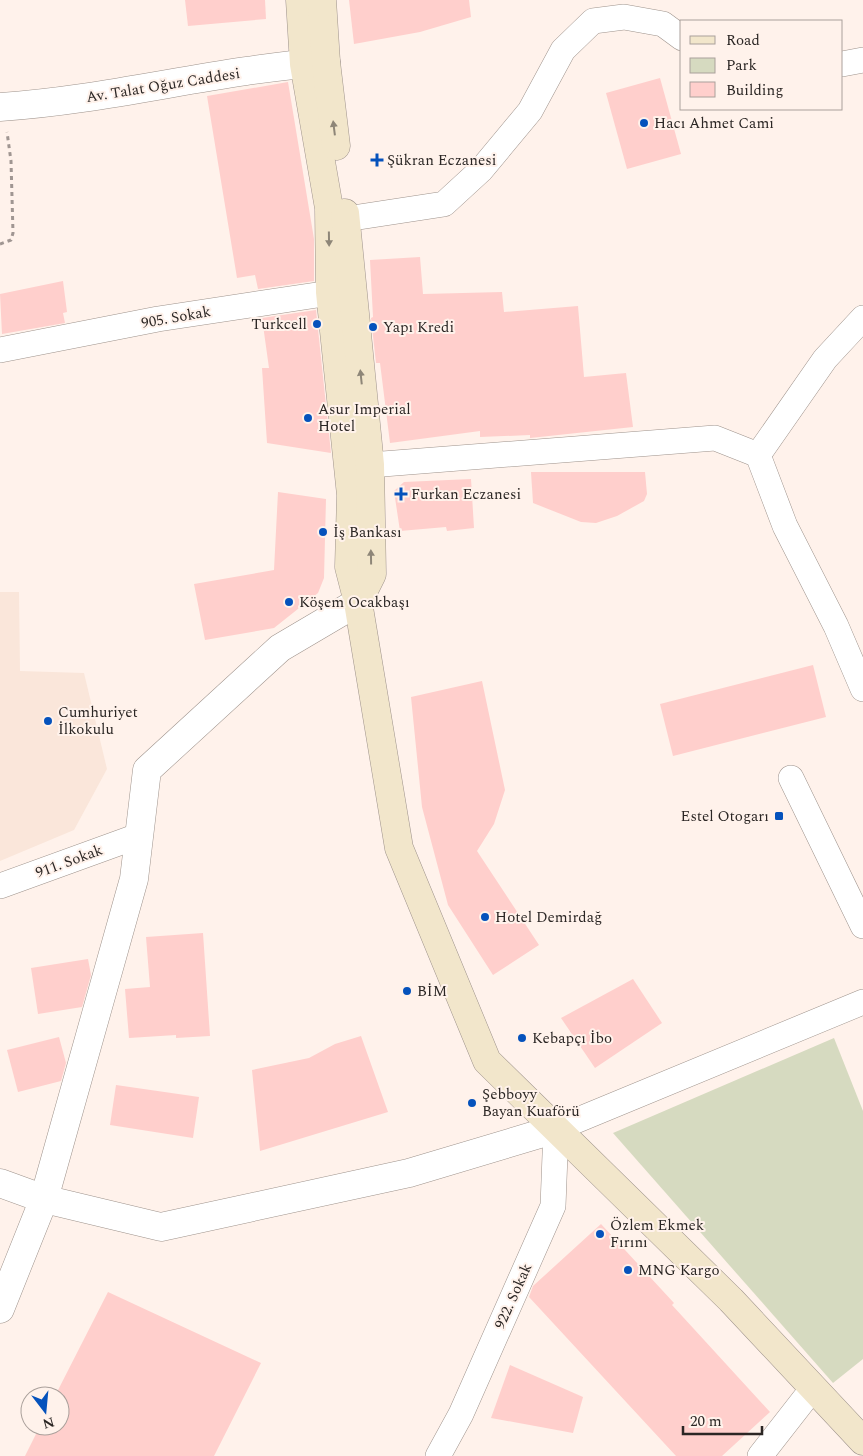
<svg xmlns="http://www.w3.org/2000/svg" width="863" height="1456" font-family="Spectral,serif">
<rect width="100%" height="100%" fill="#fff2eb"/>
<!-- built -->
<path fill="#fae6da" d="M0 592H19L20 671 84 673 107 769 74 830 0 861Z"/>
<!-- green -->
<path fill="#d6dac0" d="M834 1038 863 1111V1359L833 1383 613 1133Z"/>
<!-- building -->
<g fill="#ffcfcc">
<path d="M185 0H265L266 19 188 26Z"/>
<path d="M349 0H469L471 17 420 32 354 44Z"/>
<path d="M660 78 681 154 627 169 606 93Z"/>
<path d="M288 82 314 239V281L258 289 255 275 237 278 207 96Z"/>
<path d="M420 257 423 294 502 292 504 312 578 306 584 377 626 373 633 427 530 438V435L480 437V431L390 443 380 363H376L371 318 373 317 370 260Z"/>
<path d="M63 281 67 312 63 313 65 323 2 334 0 294Z"/>
<path d="M316 310 331 453 267 443 262 368H269L262 318Z"/>
<path d="M531 472H645L647 494 644 501 617 516 596 523 581 522 533 503Z"/>
<path d="M471 479 474 528 447 531 446 527 400 531 394 491 404 482Z"/>
<path d="M278 492 326 499 324 578 318 593 274 628 205 640 194 584 274 570Z"/>
<path d="M813 665 826 717 673 756 660 704Z"/>
<path d="M482 681 505 790 494 824 477 851 539 945 493 975 448 905 422 807 411 697Z"/>
<path d="M203 933 210 1036 176 1038V1035L129 1038 125 989 150 987 146 937Z"/>
<path d="M88 959 91 975 82 1007 38 1014 31 968Z"/>
<path d="M633 979 662 1023 595 1068 561 1018Z"/>
<path d="M361 1036 388 1112 260 1151 252 1070 309 1058 335 1044Z"/>
<path d="M59 1037 66 1063 61 1081 18 1092 7 1050Z"/>
<path d="M116 1085 199 1097 193 1138 110 1125Z"/>
<path d="M601 1224 674 1303 672 1305 770 1412 722 1456H676L529 1297 533 1286Z"/>
<path d="M108 1292 261 1363 214 1456H25L40 1426H60V1396H55Z"/>
<path d="M510 1365 583 1397 573 1433 491 1418Z"/>
</g>
<g fill="none" stroke-linecap="round" stroke-linejoin="round">
<!-- minor casing -->
<g stroke="#9e938c" stroke-width="26">
<g id="minor">
<path d="M842 64 863 60"/>
<path d="M346 219 444 204 481 170 530 111 563 50 593 21 624 17 663 24 682 38"/>
<path d="M0 350 158 319 350 290"/>
<path d="M758 455 825 359 863 318"/>
<path d="M352 469 370 465 715 438 758 455 785 526 836 626 863 689"/>
<path d="M791 778 863 926"/>
<path d="M0 886 138 836"/>
<path d="M438 1456 461 1414 553 1206 556 1129 863 1002"/>
<path d="M760 1456 813 1388"/>
</g>
</g>
<!-- tertiary casing -->
<g stroke="#9e938c" stroke-width="29">
<g id="tertiary">
<path d="M0 107C109 100 216 70 326 62"/>
<path d="M0 1183 44 1199 161 1227 409 1173 556 1129"/>
<path d="M0 1309 44 1199 134 879 147 770 280 648 358 602"/>
</g>
</g>
<!-- secondary casing -->
<g stroke="#9e938c" stroke-width="29">
<g id="secondary">
<path d="M300 0 304 64 329 208 330 292 351 495 349 567 358 602 399 848 487 1061 731 1300 863 1441"/>
<path d="M322 0 326 62 336 146"/>
<path d="M345 213 370 465 372 574 358 602"/>
</g>
</g>
<!-- path -->
<path stroke="#a09692" stroke-width="3" stroke-dasharray="4 4" stroke-linecap="butt" d="M0 244 11 240 13 233 11 161 7 132"/>
<!-- minor -->
<use href="#minor" stroke="#fff" stroke-width="25"/>
<!-- tertiary -->
<use href="#tertiary" stroke="#fff" stroke-width="28"/>
<!-- secondary -->
<use href="#secondary" stroke="#f2e6cb" stroke-width="28"/>
</g>
<!-- one-way arrows -->
<defs><path id="oneway-solid" d="M-6-.8H1V-3.2L6.5 0L1 3.2V.8H-6Z" transform="scale(1.25)"/></defs>
<g fill="#8e8678">
<use href="#oneway-solid" transform="translate(334 128) rotate(-97)"/>
<use href="#oneway-solid" transform="translate(329 239) rotate(89)"/>
<use href="#oneway-solid" transform="translate(361 377) rotate(-96)"/>
<use href="#oneway-solid" transform="translate(371 557) rotate(-91)"/>
</g>
<!-- markers -->
<g fill="#0552bc" stroke="#fff2eb" stroke-width="2">
<circle cx="644" cy="123" r="5"/>
<path d="M374.5 152.5h5v5h5v5h-5v5h-5v-5h-5v-5h5z"/>
<circle cx="317" cy="324" r="5"/>
<circle cx="373" cy="327" r="5"/>
<circle cx="308" cy="418" r="5"/>
<path d="M398.5 486.5h5v5h5v5h-5v5h-5v-5h-5v-5h5z"/>
<circle cx="323" cy="532" r="5"/>
<circle cx="289" cy="602" r="5"/>
<circle cx="48" cy="721" r="5"/>
<rect x="774" y="811" width="10" height="10" rx="2.5"/>
<circle cx="485" cy="917" r="5"/>
<circle cx="407" cy="991" r="5"/>
<circle cx="522" cy="1038" r="5"/>
<circle cx="472" cy="1103" r="5"/>
<circle cx="600" cy="1234" r="5"/>
<circle cx="628" cy="1270" r="5"/>
</g>
<g text-anchor="middle" stroke-width="4" stroke-linejoin="round" paint-order="stroke">
<!-- street labels -->
<g font-size="15" fill="#2b2624" stroke="#fff2eb">
<text transform="translate(163 85) rotate(-9)" y="5">Av. Talat Oğuz Caddesi</text>
<text transform="translate(176 317) rotate(-10)" y="5">905. Sokak</text>
<text transform="translate(69 861) rotate(-20)" y="5">911. Sokak</text>
<text transform="translate(513 1296) rotate(-66)" y="5">922. Sokak</text>
</g>
<!-- poi labels -->
<g font-size="15" fill="#2b2624" stroke="#fff2eb" text-anchor="start">
<text x="654" y="128">Hacı Ahmet Cami</text>
<text x="387" y="165">Şükran Eczanesi</text>
<text x="307" y="329" text-anchor="end">Turkcell</text>
<text x="383" y="332">Yapı Kredi</text>
<text x="318" y="414">Asur Imperial<tspan x="318" dy="17">Hotel</tspan></text>
<text x="411" y="499">Furkan Eczanesi</text>
<text x="333" y="537">İş Bankası</text>
<text x="299" y="607">Köşem Ocakbaşı</text>
<text x="58" y="717">Cumhuriyet<tspan x="58" dy="17">İlkokulu</tspan></text>
<text x="769" y="821" text-anchor="end">Estel Otogarı</text>
<text x="495" y="922">Hotel Demirdağ</text>
<text x="417" y="996">BİM</text>
<text x="532" y="1043">Kebapçı İbo</text>
<text x="482" y="1099">Şebboyy<tspan x="482" dy="17">Bayan Kuaförü</tspan></text>
<text x="610" y="1230">Özlem Ekmek<tspan x="610" dy="17">Fırını</tspan></text>
<text x="638" y="1275">MNG Kargo</text>
</g>
</g>
<!-- legend -->
<rect x="680" y="20" width="162" height="90" fill="#fff2eb" stroke="#aaa09b"/>
<rect x="690" y="36" width="25" height="8" fill="#f2e6cb" stroke="#aaa09b"/>
<text x="726" y="45" font-size="15" fill="#2b2624">Road</text>
<rect x="690" y="58" width="25" height="15" fill="#d6dac0" stroke="#aaa09b"/>
<text x="726" y="70" font-size="15" fill="#2b2624">Park</text>
<rect x="690" y="82" width="25" height="15" fill="#ffcfcc" stroke="#aaa09b"/>
<text x="726" y="95" font-size="15" fill="#2b2624">Building</text>
<!-- north arrow -->
<g transform="translate(45 1411) rotate(164)"><circle r="24" fill="#fff2eb" stroke="#aaa09b"/>
<path d="M0-4L9 19L0 12L-9 19Z" fill="#0552bc"/>
<text y="-8" font-size="14" font-weight="bold" text-anchor="middle" fill="#2b2624">N</text>
</g>
<!-- scale -->
<path d="M683 1426v8h79v-8" fill="none" stroke="#2b2624" stroke-width="2.5"/>
<text x="690" y="1426" font-size="15" fill="#2b2624" stroke="#fff2eb" stroke-width="4" paint-order="stroke">20 m</text>
</svg>
